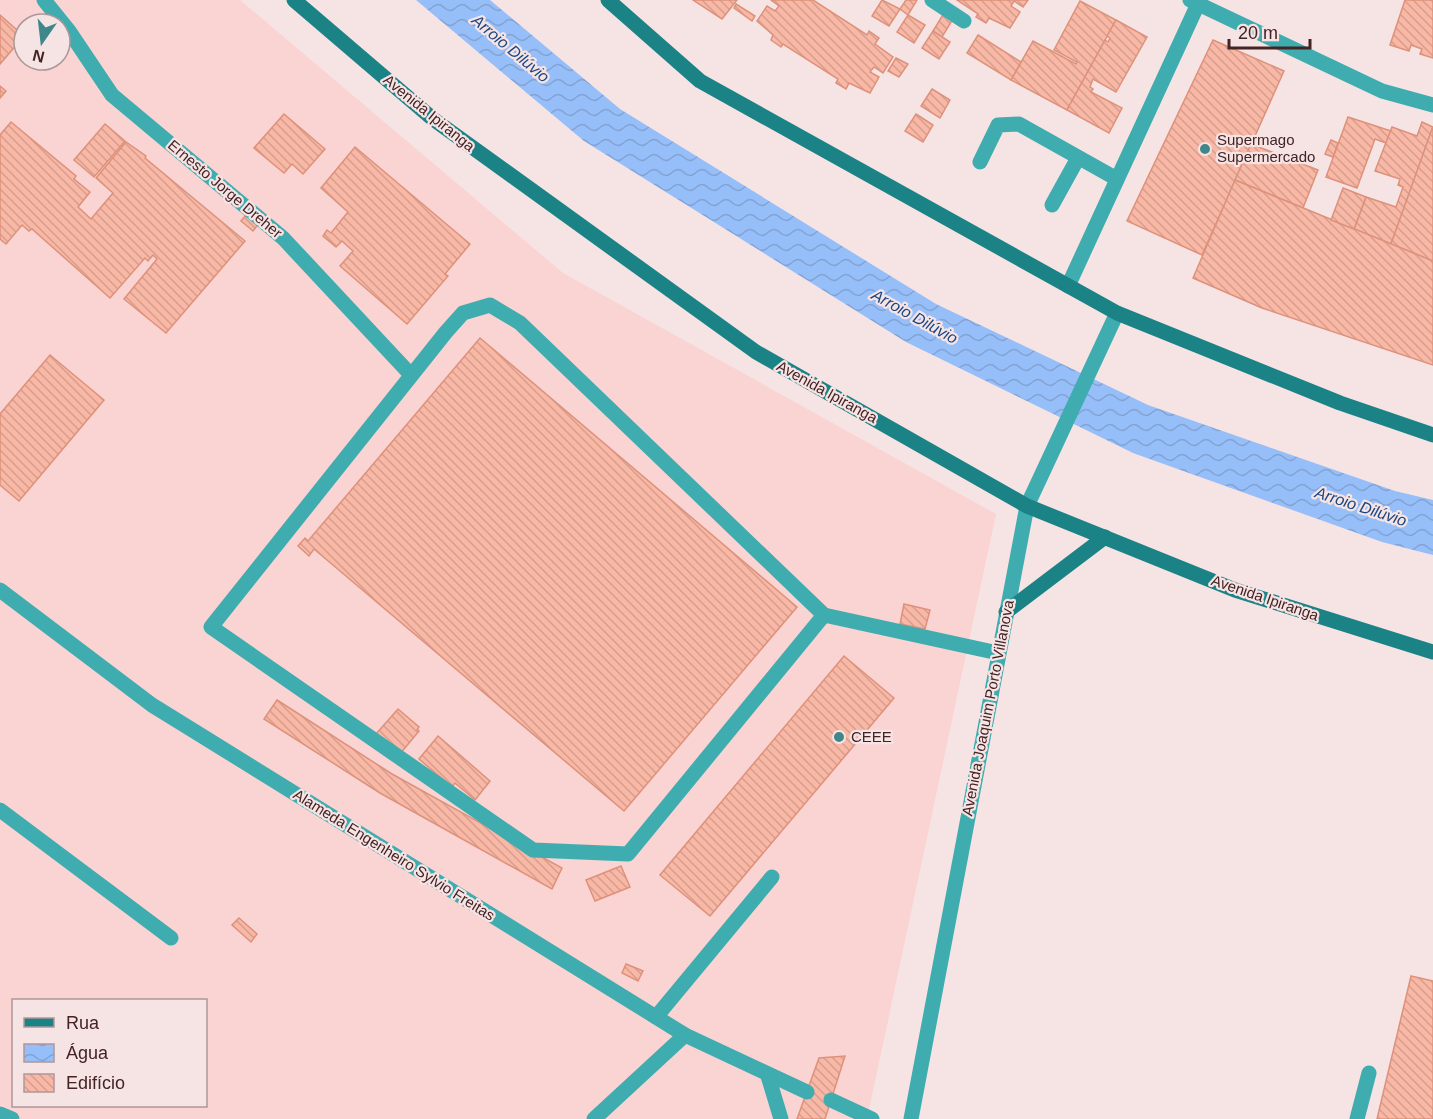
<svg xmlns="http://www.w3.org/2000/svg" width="1433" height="1119" font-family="Helvetica,sans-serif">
<defs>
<pattern id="water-waves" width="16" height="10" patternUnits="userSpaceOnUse" patternTransform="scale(1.5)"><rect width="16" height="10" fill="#96bef8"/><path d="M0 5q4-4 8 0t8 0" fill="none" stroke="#82a3d4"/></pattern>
<pattern id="building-back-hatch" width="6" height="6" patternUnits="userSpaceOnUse" patternTransform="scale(1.5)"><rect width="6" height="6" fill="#f8b8a5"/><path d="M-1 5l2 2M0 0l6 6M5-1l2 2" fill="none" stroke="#d69e8e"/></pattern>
</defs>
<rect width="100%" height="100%" fill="#f6e4e4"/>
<!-- built -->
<path fill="#fad3d3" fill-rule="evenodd" d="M0 0H240L563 273 996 514 867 1119H0ZM24 24H60V60H24ZM14 1000H206V1106H14Z"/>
<!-- water -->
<path fill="url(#water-waves)" d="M416 0H490L620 109 936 304 1148 405 1395 491 1433 500V555L1382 542 1133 453 906 342 584 141Z"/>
<!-- building -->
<g fill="url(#building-back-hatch)" stroke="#de917a" stroke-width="1.5">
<path d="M693 0H737L722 19Z"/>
<path d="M813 0 867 35 869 31 879 38 875 44 893 57 883 73 874 67 870 72 879 77 870 93 849 83 846 89 836 83 838 79 783 44 781 47 771 40 773 35 757 21 767 6 775 11 779 6 771 0Z"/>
<path d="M882 0 900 9 889 26 872 16Z"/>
<path d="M906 0H917L908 15 900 9Z"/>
<path d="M957 0H1028L1023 7 1014 1 1011 6 1020 12 1010 28 989 18 986 23 976 17 978 14Z"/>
<path d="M1405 0H1433V58L1420 54 1422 49 1411 45 1409 51 1390 45Z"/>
<path d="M1080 1 1116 20 1067 110 1011 80 1033 41 1076 64 1077 62 1054 50Z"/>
<path d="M736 4 755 16 752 21 734 8Z"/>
<path d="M944 13 953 19 942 37 933 31Z"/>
<path d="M0 15 24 36 0 64Z"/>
<path d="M908 15 925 25 914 43 897 32Z"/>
<path d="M1116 20 1147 37 1116 92 1093 79 1090 87 1093 89 1091 92 1122 108 1109 133 1067 110 1105 40 1108 42 1110 38 1107 36Z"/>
<path d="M933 31 950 42 939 59 922 48Z"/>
<path d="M978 35 1021 62 1011 80 967 53Z"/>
<path d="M1213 40 1284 71 1202 255 1127 221Z"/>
<path d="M896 58 908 64 899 77 888 71Z"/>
<path d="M0 86 6 91 0 98Z"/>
<path d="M932 89 950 100 940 118 921 106Z"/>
<path d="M284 114 325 149 303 174 292 164 284 173 254 148Z"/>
<path d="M916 114 933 125 923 142 905 131Z"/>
<path d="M1348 117 1391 131 1386 143 1375 139 1357 188 1326 177Z"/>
<path d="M11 122 76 176 74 179 90 192 78 207 91 219 113 193 96 178 126 142 146 156 145 158 245 241 166 333 124 299 157 259 153 255 148 261 145 258 110 298 32 229 29 231 22 225 6 244 0 239V135Z"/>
<path d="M1422 122 1433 127 1391 244 1354 229 1366 197 1396 207 1403 187 1398 185 1400 179 1375 171 1392 127 1417 136Z"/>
<path d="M105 124 125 141 94 177 74 160Z"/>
<path d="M1432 129 1433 130V261L1391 244Z"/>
<path d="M1331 140 1338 143 1333 157 1325 154Z"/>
<path d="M1251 144 1318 170 1303 208 1235 180Z"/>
<path d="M355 147 470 244 445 274 448 276 407 324 340 266 353 251 342 241 336 247 323 236 327 230 331 233 348 212 321 188Z"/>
<path d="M1235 180 1433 261V365L1262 308 1193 278Z"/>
<path d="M1343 188 1366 197 1354 229 1331 220Z"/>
<path d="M251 209 262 219 253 231 241 221Z"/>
<path d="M480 338 797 607 624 811 314 549 309 556 298 546 305 538 308 541Z"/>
<path d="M50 355 104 400 19 501 0 485V414Z"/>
<path d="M904 604 930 610 925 629 900 624Z"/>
<path d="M844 656 894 698 710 916 660 875Z"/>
<path d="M277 700 392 774 562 868 552 889 380 793 264 719Z"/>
<path d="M398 709 419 727 417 730 419 731 400 754 376 734Z"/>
<path d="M438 736 490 781 475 800 455 783 452 787 419 759Z"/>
<path d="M621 866 630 887 595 901 586 880Z"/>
<path d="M239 918 257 934 251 942 232 925Z"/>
<path d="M626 964 643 971 638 981 622 973Z"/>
<path d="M1411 976 1433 981V1119H1377Z"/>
<path d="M845 1056 825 1119H797L819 1058Z"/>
</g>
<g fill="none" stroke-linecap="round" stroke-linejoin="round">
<!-- service -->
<g stroke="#3facaf" stroke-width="15">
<path d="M44 0 69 31 112 95 283 238 411 375"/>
<path d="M932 0 964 21"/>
<path d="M980 162 998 125 1019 124 1117 179"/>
<path d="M1052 205 1078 158"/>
<path d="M1068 286 1198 4"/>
<path d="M490 305 520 323 824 615 628 854 533 850 211 627 446 332 463 313Z"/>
<path d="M0 590 152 705 685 1035 807 1092"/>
<path d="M824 615 998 653"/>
<path d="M0 810 171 938"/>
<path d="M656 1017 772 877"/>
<path d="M768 1076 781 1119"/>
<path d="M831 1100 872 1119"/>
<path d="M0 1114 12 1119"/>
<path d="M594 1119 685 1035"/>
<path d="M1357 1119 1369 1073"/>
</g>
<!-- minor -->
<path stroke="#3facaf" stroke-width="15" d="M1190 0 1382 91 1433 105"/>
<!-- tertiary -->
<path stroke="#3facaf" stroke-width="15" d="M911 1119 1027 506 1117 313"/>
<!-- secondary -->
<g stroke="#1b8386" stroke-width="15">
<path d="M294 0 433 119 756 352 1027 506 1235 590 1433 652"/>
<path d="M608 0 700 81 1117 313 1340 403 1433 435"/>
<path d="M1006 612 1105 537"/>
</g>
</g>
<!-- markers -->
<g fill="#3f8789" stroke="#f6e4e4" stroke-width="2">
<circle cx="1205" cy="149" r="6"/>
<circle cx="839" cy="737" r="6"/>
</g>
<g text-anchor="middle" stroke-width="4.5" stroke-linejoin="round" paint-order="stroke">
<!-- street labels -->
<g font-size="15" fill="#442325" stroke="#f6e4e4">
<text transform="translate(429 113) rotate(39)" y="5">Avenida Ipiranga</text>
<text transform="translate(225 189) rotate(40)" y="5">Ernesto Jorge Dreher</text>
<text transform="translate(827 392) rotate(29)" y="5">Avenida Ipiranga</text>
<text transform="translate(1265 598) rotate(19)" y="5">Avenida Ipiranga</text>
<text transform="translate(988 708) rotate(-79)" y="5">Avenida Joaquim Porto Villanova</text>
<text transform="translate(394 855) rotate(32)" y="5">Alameda Engenheiro Sylvio Freitas</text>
</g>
<!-- poi labels -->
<g font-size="15" fill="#442325" stroke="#f6e4e4" text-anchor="start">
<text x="1217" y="145">Supermago<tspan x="1217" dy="17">Supermercado</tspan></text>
<text x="851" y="742">CEEE</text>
</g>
<!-- water labels -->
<g font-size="16" font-style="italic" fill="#1a4682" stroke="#f6e4e4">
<text transform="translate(511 48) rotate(40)" y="6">Arroio Dilúvio</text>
<text transform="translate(915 316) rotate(29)" y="6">Arroio Dilúvio</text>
<text transform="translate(1361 506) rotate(18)" y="6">Arroio Dilúvio</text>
</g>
</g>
<!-- legend -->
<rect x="12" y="999" width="195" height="108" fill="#f6e4e4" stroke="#af9798" stroke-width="1.5"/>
<rect x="24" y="1018" width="30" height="9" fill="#1b8386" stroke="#af9798" stroke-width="1.5"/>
<text x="66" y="1029" font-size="18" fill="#442325">Rua</text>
<rect x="24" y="1044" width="30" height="18" fill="url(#water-waves)" stroke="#af9798" stroke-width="1.5"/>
<text x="66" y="1059" font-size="18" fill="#442325">Água</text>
<rect x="24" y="1074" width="30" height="18" fill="url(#building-back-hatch)" stroke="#af9798" stroke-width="1.5"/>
<text x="66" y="1089" font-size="18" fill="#442325">Edifício</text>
<!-- north arrow -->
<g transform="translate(42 42) rotate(194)"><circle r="28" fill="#f6e4e4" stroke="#af9798" stroke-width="1.5"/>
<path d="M0-4.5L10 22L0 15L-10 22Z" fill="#3f8789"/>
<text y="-9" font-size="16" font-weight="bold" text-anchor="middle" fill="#442325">N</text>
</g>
<!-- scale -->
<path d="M1229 39v9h81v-9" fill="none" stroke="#442325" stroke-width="3"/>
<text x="1238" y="39" font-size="18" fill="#442325" stroke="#f6e4e4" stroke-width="4.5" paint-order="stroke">20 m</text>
</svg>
